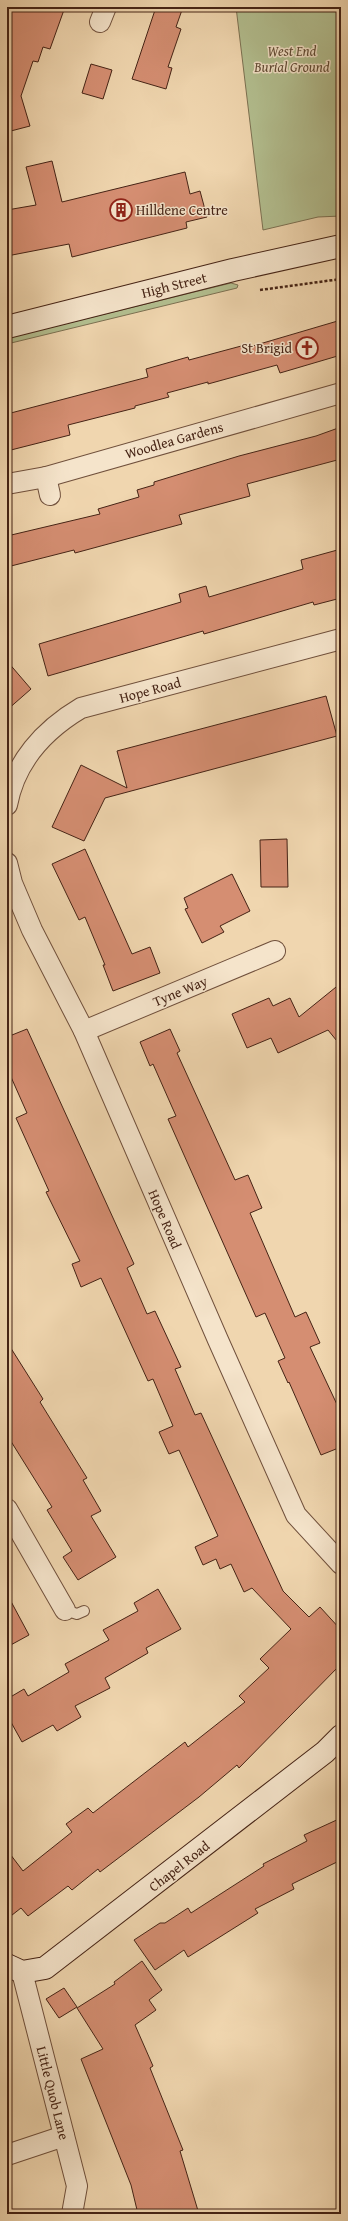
<svg xmlns="http://www.w3.org/2000/svg" width="348" height="2221" font-family="'Gentium Book Plus',serif">
<rect width="100%" height="100%" fill="#f0d6af"/>
<filter id="stains"><feTurbulence type="fractalNoise" baseFrequency=".005" numOctaves="4"/><feColorMatrix values="0 0 0 0 .2 0 0 0 0 .09 0 0 0 0 .02 0 0 0 .5 -.17"/></filter>
<radialGradient id="worn" r=".72"><stop offset=".6" stop-color="#630" stop-opacity="0"/><stop offset="1" stop-color="#630" stop-opacity=".3"/></radialGradient>
<!-- green -->
<g fill="#b3bf90" stroke="#7c7152">
<path d="M236 7H341V216L318 217 263 230Z"/>
<path d="M231 283 238 285 237 288 7 344V338Z"/>
</g>
<!-- building -->
<g fill="#d58e72" stroke="#452315">
<path d="M10 7H65L50 49 43 47 38 62 33 61 21 96 30 126 7 132V18Z"/>
<path d="M156 7H183L176 27 181 29 168 67 172 68 166 89 132 79Z"/>
<path d="M91 64 112 70 103 99 82 93Z"/>
<path d="M52 161 62 202 185 172 190 194 200 191 207 217 186 222 187 228 72 257 69 244 7 256V210L36 205 26 167Z"/>
<path d="M341 320V355L280 373 277 365 208 384V382L167 393 169 397 135 406V408L68 425 70 435 7 451V414L148 377 146 369 188 357 189 360 245 345 246 348Z"/>
<path d="M341 427V459L247 484 250 496 179 515 182 524 75 553 74 550 7 567V536L100 514 98 509 139 497 137 490 154 485V482L239 456 316 436Z"/>
<path d="M341 549V598L314 605 313 602 204 634 203 631 48 676 39 644 181 602 179 594 206 586 209 597 303 569 301 560Z"/>
<path d="M7 661 31 689 7 710Z"/>
<path d="M326 696 337 736 105 798 84 841 52 827 81 765 127 788 117 751Z"/>
<path d="M287 839 288 887H261L260 840Z"/>
<path d="M85 849 132 954 150 947 160 973 113 991 103 965H105L85 917 79 920 52 864Z"/>
<path d="M232 874 250 911 220 926 224 932 202 943 185 909 188 908 184 898Z"/>
<path d="M341 983V1046L328 1030 278 1053 271 1038 247 1048 232 1014 269 998 273 1006 290 998 299 1017Z"/>
<path d="M27 1029 134 1264 127 1268 147 1314 155 1311 181 1367 175 1369 195 1415 201 1413 283 1591 309 1617 320 1607 341 1630V1664L239 1768 237 1765 199 1797 100 1872 98 1869 72 1890 68 1886 28 1916 21 1908 7 1919V1850L23 1871 72 1832 66 1824 88 1808 93 1813 185 1742 188 1747 245 1702 239 1696 269 1668 260 1659 291 1629 252 1588 244 1592 231 1564 220 1569 216 1559 203 1565 195 1547 218 1536 179 1450 169 1454 159 1432 173 1426 153 1379 148 1381 101 1278 81 1287 72 1264 80 1261 46 1192 49 1191 16 1118 27 1113 7 1068V1037Z"/>
<path d="M170 1029 180 1051 177 1053 235 1180 248 1175 262 1208 250 1213 295 1317 306 1312 320 1343 310 1347 341 1413V1447L321 1455 289 1382 288 1383 278 1361 285 1358 265 1313 256 1317 168 1119 176 1116 153 1064 150 1066 140 1042Z"/>
<path d="M7 1342 43 1399 40 1402 87 1478 83 1480 101 1511 91 1516 116 1557 78 1580 63 1557 72 1551 47 1510 52 1507 7 1435Z"/>
<path d="M158 1589 181 1629 146 1648 148 1653 105 1678 110 1688 75 1706 81 1717 57 1731 53 1725 22 1742 7 1715V1699L24 1689 28 1696 69 1672 65 1664 109 1640 103 1630 138 1611 134 1603Z"/>
<path d="M7 1594 29 1635 7 1647Z"/>
<path d="M341 1818V1860L292 1884 294 1889 255 1909 258 1913 188 1957 184 1950 155 1970 134 1940 160 1923H165L188 1908 191 1913 264 1866 263 1864 307 1841 304 1835Z"/>
<path d="M142 1961 162 1990 149 2000 156 2010 135 2025 153 2066 150 2068 183 2150 180 2151 199 2214H138L131 2185 81 2059 103 2049 77 2008 115 1984 114 1982Z"/>
<path d="M64 1988 77 2007 59 2018 46 1999Z"/>
</g>
<g fill="none" stroke-linecap="round" stroke-linejoin="round">
<!-- lane casing -->
<g stroke="#70503c" stroke-width="12">
<path id="lane" d="M65 1610 77 1614 84 1611"/>
</g>
<!-- street casing -->
<g stroke="#70503c" stroke-width="22">
<g id="street">
<path d="M100 22 106 7"/>
<path d="M46 477 50 495"/>
<path d="M7 484 46 477 341 393"/>
<path d="M7 805C15 762 44 730 81 708L341 639"/>
<path d="M7 863 12 883 32 930 84 1031 218 1340 296 1515 341 1564"/>
<path d="M84 1031 275 951"/>
<path d="M7 1509 65 1610"/>
<path d="M22 1972 77 2186 72 2214"/>
<path d="M7 2155 64 2136"/>
</g>
</g>
<!-- secondary casing -->
<g stroke="#452315" stroke-width="24">
<g id="secondary">
<path d="M7 327 233 270 341 246"/>
<path d="M7 1965 22 1972 45 1968 325 1752 341 1736"/>
</g>
</g>
<!-- path -->
<path stroke="#452315" stroke-width="2.5" stroke-dasharray="3 2" stroke-linecap="butt" d="M260 290 341 279"/>
<!-- lane -->
<use href="#lane" stroke="#f5e4cb" stroke-width="10"/>
<!-- street -->
<use href="#street" stroke="#f5e4cb" stroke-width="20"/>
<!-- secondary -->
<use href="#secondary" stroke="#f5e4cb" stroke-width="22"/>
</g>
<!-- icons -->
<defs>
<g id="building-ring" transform="scale(1.15)"><circle r="9.5" fill="#f5e4cb" stroke="#8f2418" stroke-width="1.5"/><path d="M-4-6H4V6H1V3H-1V6H-4ZM-2.5-4.3h1.7v1.8h-1.7ZM.8-4.3h1.7v1.8H.8ZM-2.5-1h1.7V.8h-1.7ZM.8-1h1.7V.8H.8Z" fill="#8f2418"/></g>
<g id="church-ring" transform="scale(1.15)"><circle r="9.5" fill="#f5e4cb" stroke="#8f2418" stroke-width="1.5"/><path d="M-1.2-6h2.4v3.5h3.3v2.4h-3.3V6h-2.4V-.1h-3.3v-2.4h3.3Z" fill="#8f2418"/></g>
</defs>
<g fill-rule="evenodd">
<use href="#building-ring" x="121" y="210"/>
<use href="#church-ring" x="307" y="348"/>
</g>
<g text-anchor="middle" stroke-width="3" stroke-linejoin="round" paint-order="stroke">
<!-- park labels -->
<g font-size="14" font-style="italic" fill="#604a34" stroke="#f5e4cb">
<text x="292" y="56">West End<tspan x="292" dy="16">Burial Ground</tspan></text>
</g>
<!-- poi labels -->
<g font-size="14" fill="#452315" stroke="#f5e4cb" text-anchor="start">
<text x="136" y="215">Hilldene Centre</text>
<text x="292" y="353" text-anchor="end">St Brigid</text>
</g>
<!-- street labels -->
<g font-size="14" fill="#452315" stroke="#f5e4cb">
<text transform="translate(174 285) rotate(-14)" y="5">High Street</text>
<text transform="translate(174 440) rotate(-16)" y="5">Woodlea Gardens</text>
<text transform="translate(150 690) rotate(-15)" y="5">Hope Road</text>
<text transform="translate(180 991) rotate(-23)" y="5">Tyne Way</text>
<text transform="translate(165 1219) rotate(67)" y="5">Hope Road</text>
<text transform="translate(179 1866) rotate(-38)" y="5">Chapel Road</text>
<text transform="translate(53 2093) rotate(76)" y="5">Little Quob Lane</text>
</g>
</g>
<!-- margin -->
<rect width="348" height="2221" fill="none" stroke="#f0d6af" stroke-width="24"/>
<rect x="8" y="8" width="332" height="2205" fill="none" stroke="#452315" stroke-width="2"/>
<rect x="12" y="12" width="324" height="2197" fill="none" stroke="#452315"/>
<rect width="100%" height="100%" filter="url(#stains)"/>
<rect width="100%" height="100%" fill="url(#worn)"/>
</svg>
